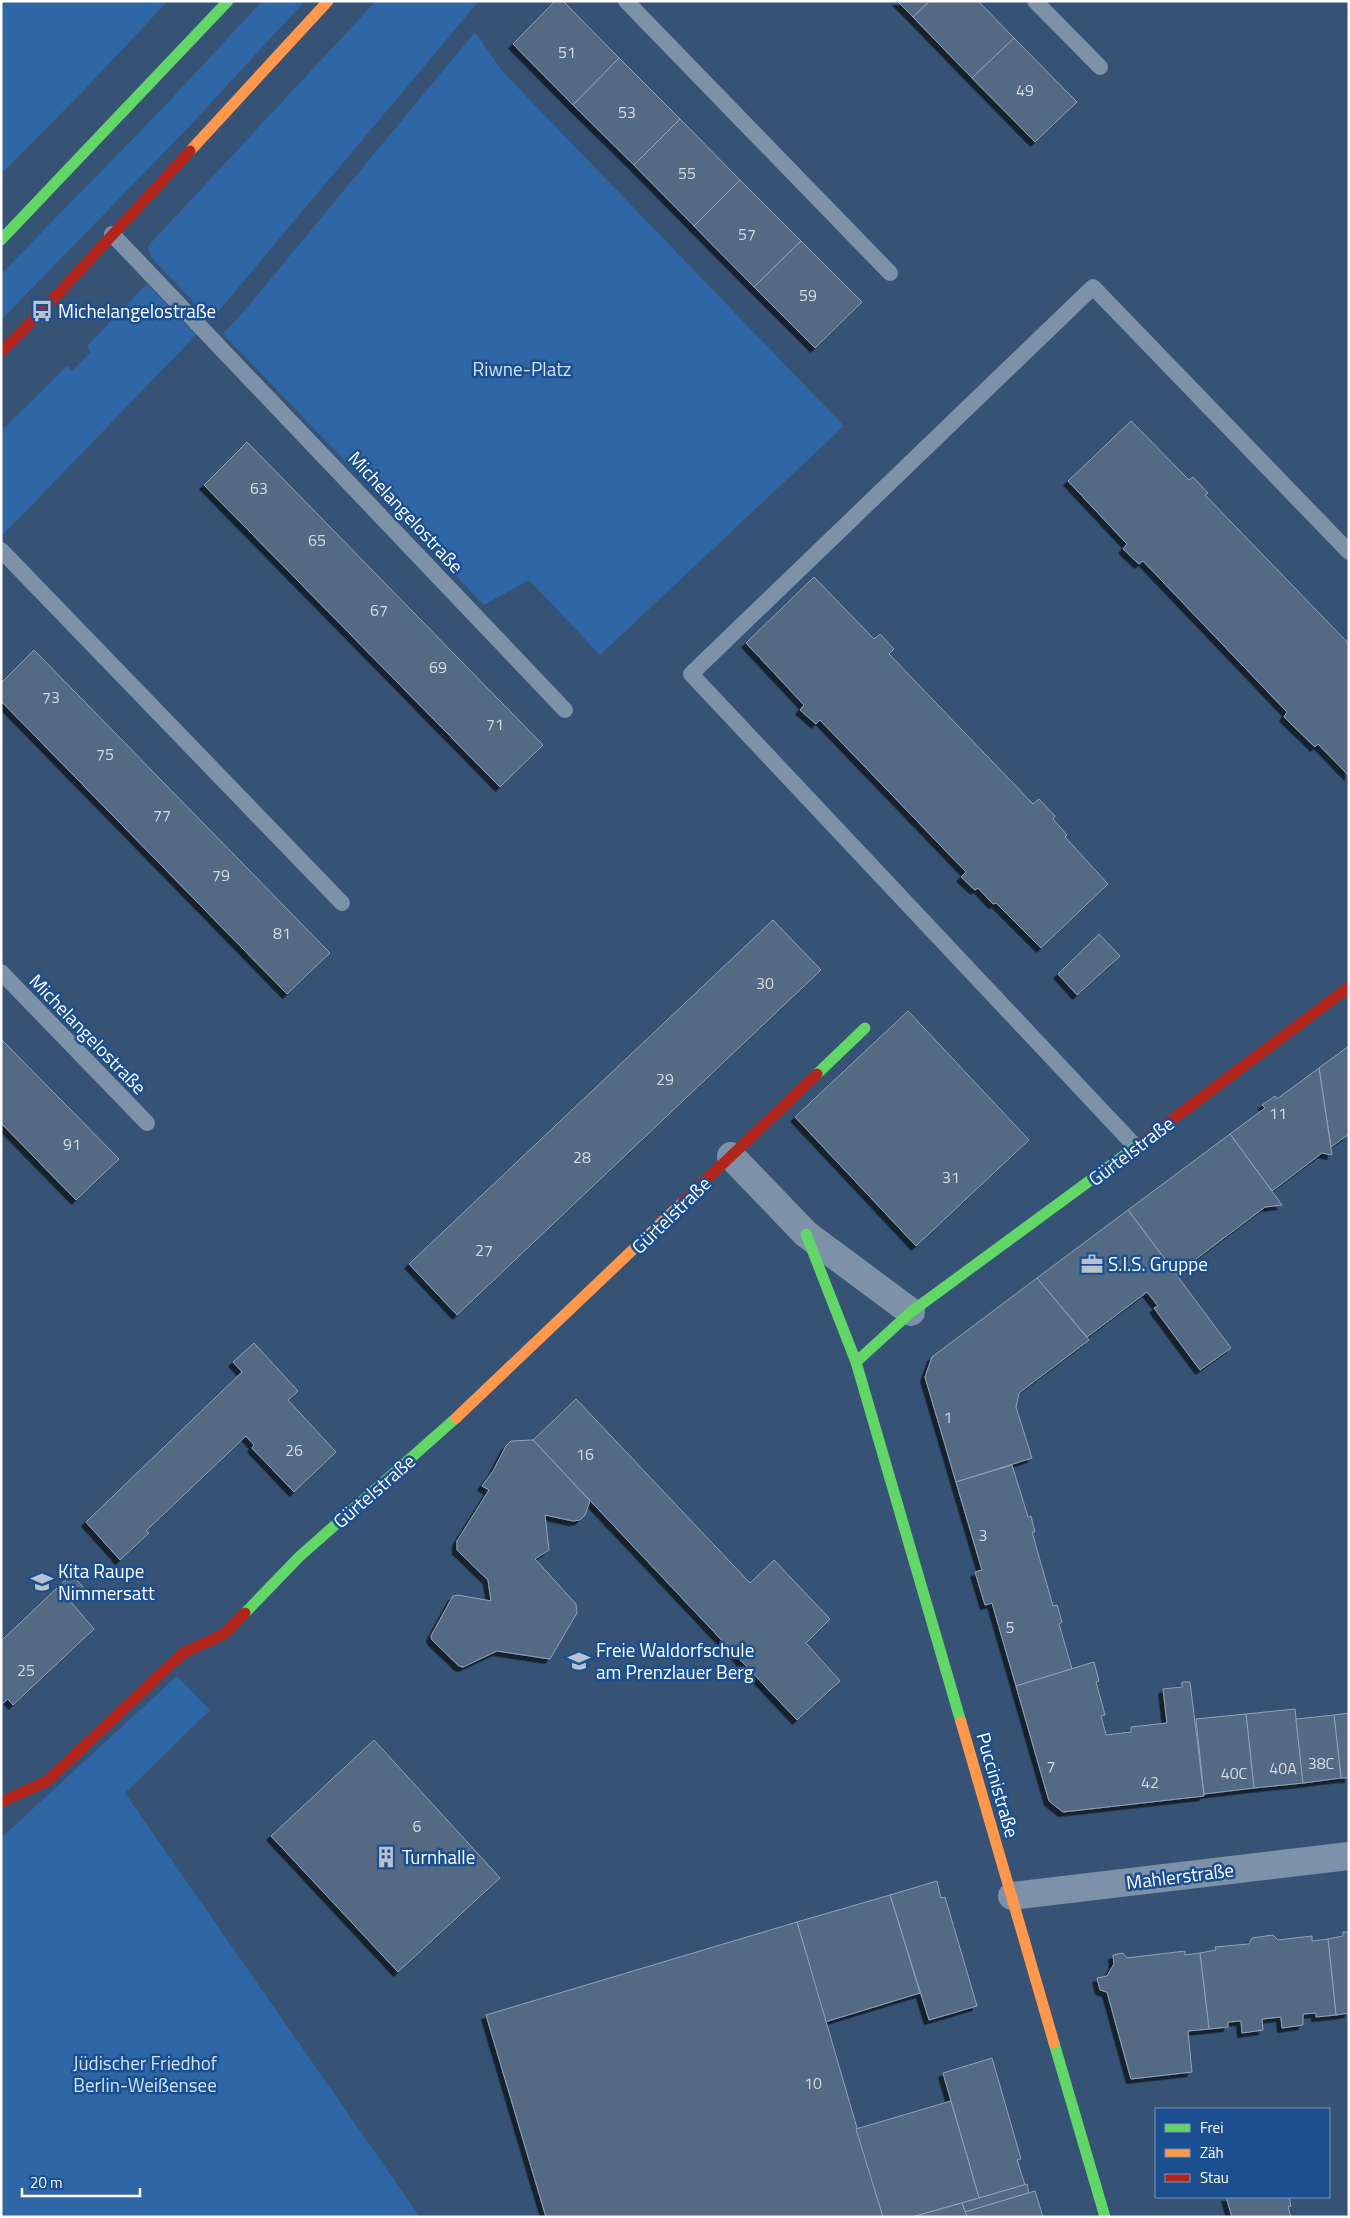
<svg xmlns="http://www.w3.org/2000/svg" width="1350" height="2218" font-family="'Titillium Web',sans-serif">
<defs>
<filter id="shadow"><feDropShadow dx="-4.5" dy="4.5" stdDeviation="0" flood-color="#0009"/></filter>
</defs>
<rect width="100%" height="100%" fill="#365274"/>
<!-- green -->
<g fill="#2f66a5">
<path d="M1 1H168L87 87 1 174Z"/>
<path d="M262 1H305L185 131 1 320V274L162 109Z"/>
<path d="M376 1H479L211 320 151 257 148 246Z"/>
<path d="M475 32 503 72 844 426 600 655 529 580 484 605 223 334 249 305Z"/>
<path d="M147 284 196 335 1 537V431L67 366 72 371 90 353 87 346Z"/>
<path d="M177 1676 210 1710 125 1793 420 2217H1V1838Z"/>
</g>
<!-- building -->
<g fill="#526984" stroke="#92a2b6" filter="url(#shadow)">
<path d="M555 1H563L619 58 573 105 513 44Z"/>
<path d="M897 1H930L913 17Z"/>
<path d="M930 1H978L1014 38 972 78 913 17Z"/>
<path d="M1014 38 1077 102 1035 142 972 78Z"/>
<path d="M619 58 680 119 634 165 573 105Z"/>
<path d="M680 119 740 180 694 226 634 165Z"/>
<path d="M740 180 801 241 754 287 694 226Z"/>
<path d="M801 241 862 302 815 348 754 287Z"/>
<path d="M1131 421 1189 480 1193 477 1208 493 1205 495 1349 644V776L1318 744 1315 747 1284 717 1287 712 1143 561 1139 564 1123 549 1127 544 1068 481Z"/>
<path d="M247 442 543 745 500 787 204 485Z"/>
<path d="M814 577 874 639 880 634 894 649 889 654 1033 804 1039 799 1055 816 1053 819 1067 835 1065 837 1108 884 1041 948 996 903 993 904 978 888 975 890 961 877 966 872 820 720 816 724 800 710 804 705 746 643Z"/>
<path d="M34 650 330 953 287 994 1 701V683Z"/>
<path d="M773 920 821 970 457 1315 409 1264Z"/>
<path d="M1099 934 1120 956 1077 995 1058 974Z"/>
<path d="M908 1011 1029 1140 916 1246 795 1117Z"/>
<path d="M1 1039 119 1159 76 1200 1 1123Z"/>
<path d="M1349 1046V1134L1331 1147 1319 1068Z"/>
<path d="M1319 1068 1332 1155 1322 1153 1272 1191 1230 1134 1265 1108 1262 1105 1275 1096 1277 1099Z"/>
<path d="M1230 1134 1282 1205 1265 1207 1176 1274 1128 1210Z"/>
<path d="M1128 1210 1231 1348 1200 1370 1154 1308 1158 1306 1147 1292 1087 1337 1037 1278Z"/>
<path d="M1037 1278 1089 1340 1019 1393 1016 1407 1032 1458 956 1482 925 1377 932 1357Z"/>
<path d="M254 1343 298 1391 288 1400 336 1452 294 1492 252 1448 254 1445 246 1436 146 1531 149 1533 120 1560 86 1522 242 1372 233 1362Z"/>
<path d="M576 1399 750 1583 774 1560 830 1619 806 1643 840 1681 797 1720 533 1440Z"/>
<path d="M533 1440 590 1501 585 1515 580 1520 573 1521 545 1515 549 1550 535 1559 576 1604 577 1613 550 1659 497 1651 463 1667 459 1666 432 1640 431 1636 453 1596 458 1595 491 1601 488 1580 457 1550V1541L489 1490 482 1486 493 1471 506 1446 511 1441Z"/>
<path d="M1012 1465 1028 1517 1031 1516 1035 1532H1032L1053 1606 1057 1605 1062 1622 1059 1624 1072 1669 1016 1686 992 1603 985 1605 975 1572 982 1570 956 1482Z"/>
<path d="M72 1574 86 1591 72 1603 58 1587Z"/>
<path d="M58 1587 94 1629 13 1705 8 1699 1 1705V1641Z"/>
<path d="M1094 1662 1099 1681 1096 1682 1105 1715 1101 1716 1106 1735 1131 1732V1727L1167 1723 1163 1689 1182 1687V1682H1190L1204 1796 1063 1812 1049 1801 1016 1686Z"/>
<path d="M1295 1709 1303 1783 1254 1788 1246 1714Z"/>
<path d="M1349 1713V1778H1341L1334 1715Z"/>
<path d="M1246 1714 1254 1788 1204 1794 1196 1719Z"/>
<path d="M1334 1715 1341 1778 1303 1783 1296 1719Z"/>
<path d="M374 1740 500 1878 398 1972 271 1836Z"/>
<path d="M937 1881 941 1898 945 1897 977 2006 929 2020 890 1895Z"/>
<path d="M890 1895 920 1993 825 2022 797 1922Z"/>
<path d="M797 1922 883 2217H546L486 2015Z"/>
<path d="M1343 1932H1349V2013L1336 2015 1328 1939 1343 1936Z"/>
<path d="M1273 1935 1278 1940 1312 1936V1941L1328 1939 1336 2015 1316 2017V2013L1303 2014V2025L1282 2028 1281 2017 1262 2019 1263 2030 1242 2033 1241 2021 1228 2022V2027L1209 2029 1200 1953 1216 1950 1215 1947 1249 1944 1252 1938Z"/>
<path d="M1185 1951V1955L1200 1953 1209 2029 1188 2031 1192 2072 1131 2079 1107 1992 1100 1990 1097 1978 1107 1976 1114 1964 1113 1955 1123 1953 1127 1958Z"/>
<path d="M992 2058 1021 2159 1017 2160 1025 2185 979 2198 943 2073Z"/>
<path d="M951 2101 979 2198 912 2217H883L856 2129Z"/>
<path d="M1027 2184 1029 2193 965 2212 962 2203Z"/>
<path d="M1035 2191 1043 2217H967L965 2212Z"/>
<path d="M1226 2197H1289L1291 2206 1288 2207 1291 2217H1232Z"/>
<path d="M962 2203 967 2217H912Z"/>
</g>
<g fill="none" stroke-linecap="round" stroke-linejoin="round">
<!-- lane -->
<g stroke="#7d92a8" stroke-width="16">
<path d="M626 1 890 273"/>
<path d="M1035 1 1100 67"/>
<path d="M112 234 565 710"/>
<path d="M1 550 342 903"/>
<path d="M1 972 147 1123"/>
<path d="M1136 1147 691 674 1093 287 1349 552"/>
</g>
<!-- street -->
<g stroke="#7d92a8" stroke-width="28">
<path d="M731 1156 806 1234 911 1312"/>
<path d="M1012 1896 1349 1856"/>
</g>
<!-- fast -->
<g stroke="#63d668" stroke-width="11">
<path d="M1 240 228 1"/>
<path d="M817 1074 865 1028"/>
<path d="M806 1234 856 1362 961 1722"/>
<path d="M856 1362 911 1312 1141 1143"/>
<path d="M245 1613 299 1557 456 1418"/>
<path d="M1054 2043 1105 2217"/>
</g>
<!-- slow -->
<g stroke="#ff974d" stroke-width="11">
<path d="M190 151 328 1"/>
<path d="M456 1418 683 1202"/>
<path d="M961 1722 1054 2043"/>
</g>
<!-- jam -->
<g stroke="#b3261e" stroke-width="11">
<path d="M1 352 42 311 190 151"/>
<path d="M1141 1143 1349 987"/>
<path d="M683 1202 817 1074"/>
<path d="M1 1802 47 1781 183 1653 224 1634 245 1613"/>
</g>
</g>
<!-- icons -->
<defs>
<g id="bus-bare" transform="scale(1.725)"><path d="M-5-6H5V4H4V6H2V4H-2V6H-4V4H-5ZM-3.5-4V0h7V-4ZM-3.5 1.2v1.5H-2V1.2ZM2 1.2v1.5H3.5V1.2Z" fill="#b9c2ce" stroke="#1b4f8f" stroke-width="2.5" paint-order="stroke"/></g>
<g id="office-bare" transform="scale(1.725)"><path d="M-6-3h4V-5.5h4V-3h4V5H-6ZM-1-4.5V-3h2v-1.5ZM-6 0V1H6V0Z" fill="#b9c2ce" stroke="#1b4f8f" stroke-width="2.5" paint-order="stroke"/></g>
<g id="school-bare" transform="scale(1.725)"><path d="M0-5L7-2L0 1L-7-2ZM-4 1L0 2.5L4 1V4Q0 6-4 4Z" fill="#b9c2ce" stroke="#1b4f8f" stroke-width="2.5" paint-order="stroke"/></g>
<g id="building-bare" transform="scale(1.725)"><path d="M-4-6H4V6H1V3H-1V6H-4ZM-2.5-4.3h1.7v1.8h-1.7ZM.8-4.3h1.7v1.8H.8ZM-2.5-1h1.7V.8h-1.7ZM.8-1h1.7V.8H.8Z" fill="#b9c2ce" stroke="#1b4f8f" stroke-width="2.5" paint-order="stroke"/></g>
</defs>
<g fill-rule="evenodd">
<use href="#bus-bare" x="42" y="311"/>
<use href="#office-bare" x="1092" y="1264"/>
<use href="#school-bare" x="42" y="1582"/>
<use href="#school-bare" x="579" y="1661"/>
<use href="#building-bare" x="386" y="1857"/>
</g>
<g text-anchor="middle" stroke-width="5" stroke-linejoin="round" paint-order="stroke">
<!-- number labels -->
<g font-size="16" fill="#d4dae0">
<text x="567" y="58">51</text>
<text x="1025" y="96">49</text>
<text x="627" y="118">53</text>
<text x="687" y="179">55</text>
<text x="747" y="240">57</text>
<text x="808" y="301">59</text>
<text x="259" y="494">63</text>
<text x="317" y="546">65</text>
<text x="379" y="616">67</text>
<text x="438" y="673">69</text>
<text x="51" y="703">73</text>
<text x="495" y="730">71</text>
<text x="105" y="760">75</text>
<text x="162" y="821">77</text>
<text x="221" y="881">79</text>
<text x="282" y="939">81</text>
<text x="765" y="989">30</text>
<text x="665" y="1085">29</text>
<text x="1278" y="1119">11</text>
<text x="72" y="1150">91</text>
<text x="582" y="1163">28</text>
<text x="951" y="1183">31</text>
<text x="484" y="1256">27</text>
<text x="948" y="1423">1</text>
<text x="294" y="1456">26</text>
<text x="585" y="1460">16</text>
<text x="983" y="1541">3</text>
<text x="1010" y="1633">5</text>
<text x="26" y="1676">25</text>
<text x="1321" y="1769">38C</text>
<text x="1051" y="1772">7</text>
<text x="1283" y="1774">40A</text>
<text x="1234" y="1779">40C</text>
<text x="1150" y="1788">42</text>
<text x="417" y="1832">6</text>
<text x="813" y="2089">10</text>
</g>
<!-- poi labels -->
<g font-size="19" fill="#fff" stroke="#1b4f8f" text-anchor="start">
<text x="58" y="318">Michelangelostraße</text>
<text x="1108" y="1271">S.I.S. Gruppe</text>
<text x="58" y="1578">Kita Raupe<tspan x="58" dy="22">Nimmersatt</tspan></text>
<text x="596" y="1657">Freie Waldorfschule<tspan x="596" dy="22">am Prenzlauer Berg</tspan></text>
<text x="402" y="1864">Turnhalle</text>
</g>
<!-- park labels -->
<g font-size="19" fill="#cfe3fa" stroke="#1b4f8f">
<text x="522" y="376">Riwne-Platz</text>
<text x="145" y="2070">Jüdischer Friedhof<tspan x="145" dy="22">Berlin-Weißensee</tspan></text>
</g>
<!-- street labels -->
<g font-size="19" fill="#fff" stroke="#1b4f8f">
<text transform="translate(406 512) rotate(47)" y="7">Michelangelostraße</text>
<text transform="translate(88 1034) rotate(46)" y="7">Michelangelostraße</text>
<text transform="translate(1131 1151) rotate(-37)" y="7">Gürtelstraße</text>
<text transform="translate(671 1215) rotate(-44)" y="7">Gürtelstraße</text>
<text transform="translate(374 1491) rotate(-41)" y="7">Gürtelstraße</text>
<text transform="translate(998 1785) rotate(74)" y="7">Puccinistraße</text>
<text transform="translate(1180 1876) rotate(-7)" y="7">Mahlerstraße</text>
</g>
</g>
<!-- border -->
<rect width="1350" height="2218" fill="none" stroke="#ffffff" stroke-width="5"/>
<!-- legend -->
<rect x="1155" y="2108" width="175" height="90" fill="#1b4f8f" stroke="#7695bc"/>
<rect x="1165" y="2124" width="25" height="8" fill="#63d668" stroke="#7695bc"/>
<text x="1200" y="2133" font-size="15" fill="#ffffff">Frei</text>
<rect x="1165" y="2149" width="25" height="8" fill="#ff974d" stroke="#7695bc"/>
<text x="1200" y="2158" font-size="15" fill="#ffffff">Zäh</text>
<rect x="1165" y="2174" width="25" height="8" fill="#b3261e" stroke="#7695bc"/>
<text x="1200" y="2183" font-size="15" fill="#ffffff">Stau</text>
<!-- scale -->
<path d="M22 2188v8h118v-8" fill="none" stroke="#ffffff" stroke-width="2.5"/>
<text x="30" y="2188" font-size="15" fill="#ffffff" stroke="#1b4f8f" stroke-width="4" paint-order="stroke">20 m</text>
</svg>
